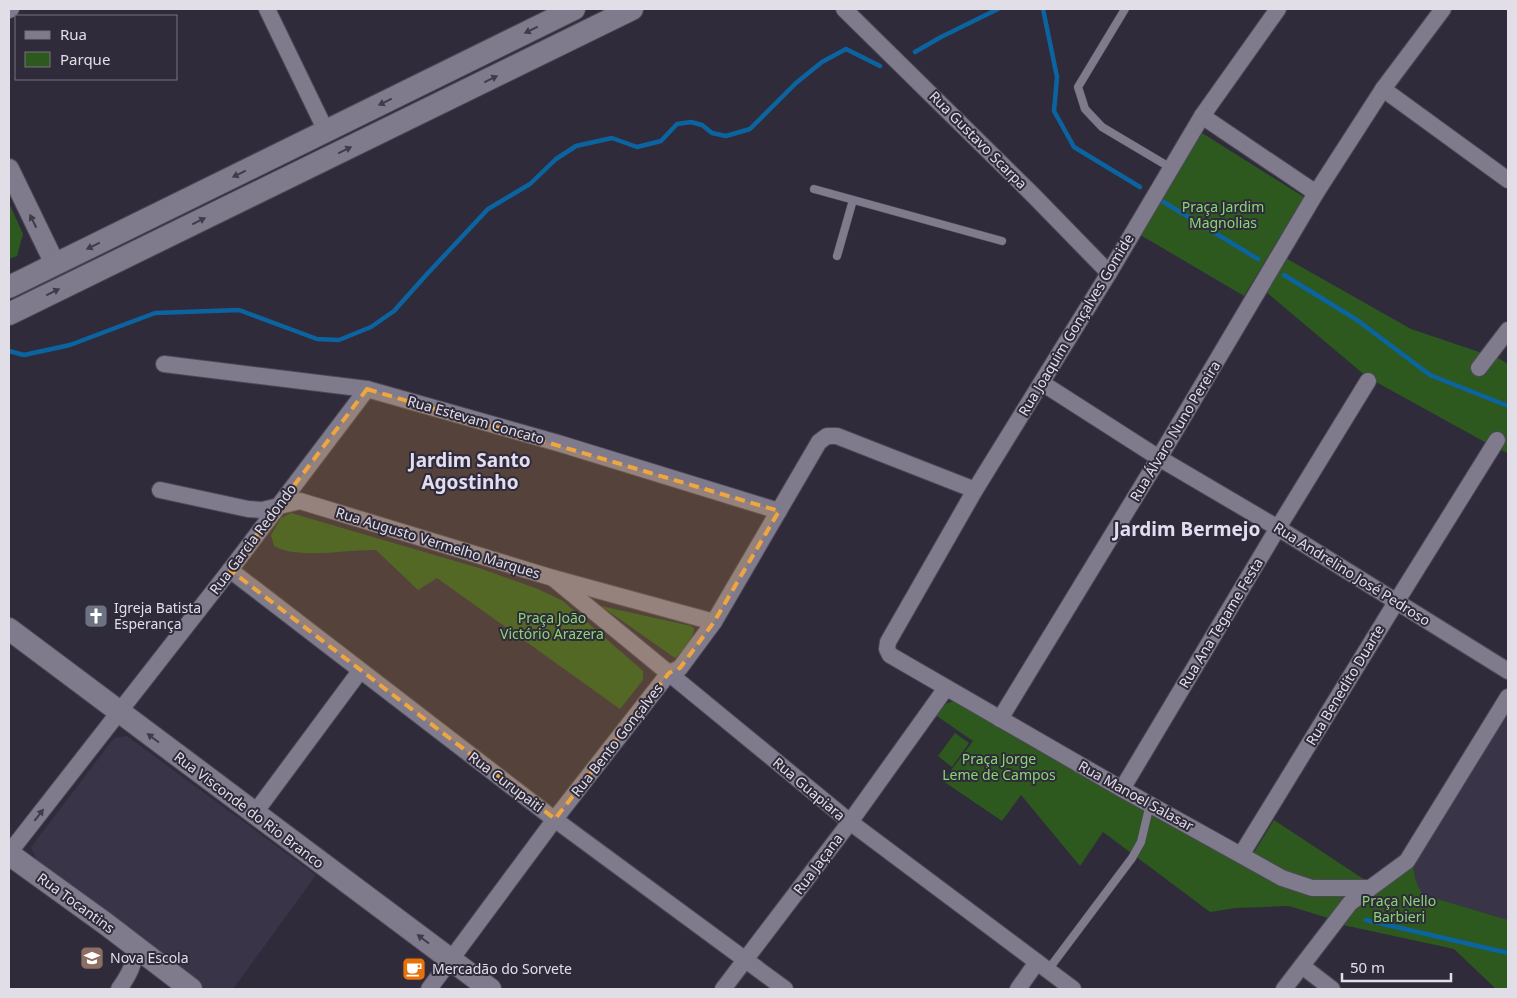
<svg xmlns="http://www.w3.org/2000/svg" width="1517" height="998" font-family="'Noto Sans',sans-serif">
<rect width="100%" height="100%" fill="#2f2b3a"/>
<!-- built -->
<g fill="#393448">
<path d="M1508 713V920L1424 895 1417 888 1413 866Z"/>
<path d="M127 736 316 875 233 989H206L36 859 31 847 114 738Z"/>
</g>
<!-- green -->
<g fill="#2d591f">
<path d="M1202 133 1304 197 1244 296 1137 233Z"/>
<path d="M9 203 23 234 17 256 9 259Z"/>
<path d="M1282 256 1411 329 1500 359 1508 364V453L1492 446 1367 377 1265 291Z"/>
<path d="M291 513 479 568 538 589 563 601 643 671V680L620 709 437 578 418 590 376 550C347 549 299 560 274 546L271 535 281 518Z"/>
<path d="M601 606 691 626 694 628C694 638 683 652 675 658Z"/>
<path d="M955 701 1233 855 1338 895 1343 898 1342 905 1328 918 1289 906 1236 908 1210 912 1103 832 1080 866 1021 795 1002 821 943 781 973 741 934 714C940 706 945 703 955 701Z"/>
<path d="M955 733 969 743 952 767 938 756Z"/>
<path d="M1274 820 1371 884 1307 883 1253 854Z"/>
<path d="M1413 866C1415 878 1416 886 1424 895L1508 920V989H1496L1454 949 1343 925 1347 914Z"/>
</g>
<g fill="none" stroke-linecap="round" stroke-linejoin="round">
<!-- stream -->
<g stroke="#0b649f" stroke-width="4.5">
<path d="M1043 9 1057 77 1054 111 1074 147 1140 187"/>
<path d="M915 52 941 37 998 9"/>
<path d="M1162 201 1258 259"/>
<path d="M1284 275 1357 320 1430 375 1508 406"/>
<path d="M9 351 24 355 70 345 155 313 239 310 317 339 339 340 371 327 394 311 428 273 488 209 530 184 556 159 576 146 612 138 637 147 661 141 677 124 691 122 702 125 712 133 726 136 750 129 796 83 822 62 846 49 880 66"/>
<path d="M1366 920 1508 953"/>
</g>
<!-- service casing -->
<g stroke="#4c4955" stroke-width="9">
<g id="service">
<path d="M1125 9 1078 87 1085 109 1102 127 1171 168"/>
<path d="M814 189 1002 241"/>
<path d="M837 256 853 200"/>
<path d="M1048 970 1132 858 1141 842 1150 804"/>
</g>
</g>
<!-- minor casing -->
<g stroke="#4c4955" stroke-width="18">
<g id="minor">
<path d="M267 9 326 131"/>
<path d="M844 9 1033 195 1109 273"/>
<path d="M1278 9 1202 116 1109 273 975 490 888 642 887 649 890 655 1122 789 1282 878 1312 888H1370"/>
<path d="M9 10 11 9"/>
<path d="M1383 89 1508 180"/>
<path d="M1202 116 1316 193 1383 89 1443 9"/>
<path d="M164 364 367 389 558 443 779 511"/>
<path d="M1479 368 1508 330"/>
<path d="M1042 383 1159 458 1278 528 1508 671"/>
<path d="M160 490 248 509 262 510 300 501 553 578 714 622"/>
<path d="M230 570 546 813 785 989"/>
<path d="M553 578 850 822 1073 989"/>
<path d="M1000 719 1159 458 1316 193"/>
<path d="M1122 789 1273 536 1368 381"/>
<path d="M254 814 360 671"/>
<path d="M9 853 230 570 367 389"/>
<path d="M1241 855 1390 612 1497 440"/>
<path d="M1302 966 1332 989"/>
<path d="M119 989C129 975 135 964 135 946"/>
<path d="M429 989 555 819 669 673 680 668 714 622 819 442 827 436H837L975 490"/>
<path d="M723 989 850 822 946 688"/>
<path d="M1018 989 1037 962"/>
<path d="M1284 989 1350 903 1407 861 1508 697"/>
</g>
</g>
<!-- tertiary casing -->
<g stroke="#4c4955" stroke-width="22">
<path id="tertiary" d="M9 169 55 264"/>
</g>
<!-- secondary casing -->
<g stroke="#4c4955" stroke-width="24">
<g id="secondary">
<path d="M9 287 574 9"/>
<path d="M9 314 632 9"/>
<path d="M9 629 490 989"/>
<path d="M9 854 106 924 191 989"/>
</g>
</g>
<!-- service -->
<use href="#service" stroke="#7f7a8c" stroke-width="8"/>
<!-- minor -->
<use href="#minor" stroke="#7f7a8c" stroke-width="16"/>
<!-- tertiary -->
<use href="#tertiary" stroke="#7f7a8c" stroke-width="20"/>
<!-- secondary -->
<use href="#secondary" stroke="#7f7a8c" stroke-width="22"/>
</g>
<!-- one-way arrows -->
<defs><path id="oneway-solid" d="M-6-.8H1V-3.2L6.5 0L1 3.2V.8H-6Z" transform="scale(1.25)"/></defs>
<g fill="#3f3b4a">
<use href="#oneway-solid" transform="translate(531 30) rotate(154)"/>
<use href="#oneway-solid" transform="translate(491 79) rotate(-26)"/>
<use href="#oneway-solid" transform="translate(385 102) rotate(154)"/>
<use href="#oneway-solid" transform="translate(345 150) rotate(-26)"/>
<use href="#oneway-solid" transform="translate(239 174) rotate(154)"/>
<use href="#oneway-solid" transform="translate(33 221) rotate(-116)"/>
<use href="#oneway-solid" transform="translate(199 221) rotate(-26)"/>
<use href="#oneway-solid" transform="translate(93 246) rotate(154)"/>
<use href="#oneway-solid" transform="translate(53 292) rotate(-26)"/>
<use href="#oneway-solid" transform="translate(153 738) rotate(-143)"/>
<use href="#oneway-solid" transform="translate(39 815) rotate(-52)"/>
<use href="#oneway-solid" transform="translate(423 939) rotate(-143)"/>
</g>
<!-- marked area -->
<path fill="#f0a63f" fill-opacity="0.2" stroke="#f0a63f" stroke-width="4" stroke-dasharray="10 6" stroke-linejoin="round" d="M367 389 779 511 714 622 680 668 669 673 555 819 230 570Z"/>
<!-- icons -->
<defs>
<g id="church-square" transform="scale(1.25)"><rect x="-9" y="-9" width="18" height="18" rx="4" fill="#6b7280" stroke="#2f2b3a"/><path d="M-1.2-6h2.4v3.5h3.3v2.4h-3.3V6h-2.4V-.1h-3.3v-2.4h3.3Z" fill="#fff"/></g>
<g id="school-square" transform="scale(1.25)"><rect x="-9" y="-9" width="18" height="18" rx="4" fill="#8d6e63" stroke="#2f2b3a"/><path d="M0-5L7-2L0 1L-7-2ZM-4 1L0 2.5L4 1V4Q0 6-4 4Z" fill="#fff"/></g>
<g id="cafe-square" transform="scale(1.25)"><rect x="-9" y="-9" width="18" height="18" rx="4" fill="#e8710a" stroke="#2f2b3a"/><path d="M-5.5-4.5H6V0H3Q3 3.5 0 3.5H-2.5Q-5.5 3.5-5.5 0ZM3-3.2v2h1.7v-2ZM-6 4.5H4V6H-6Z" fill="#fff"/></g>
</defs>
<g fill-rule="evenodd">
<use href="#church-square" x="96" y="616"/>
<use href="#school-square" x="92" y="958"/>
<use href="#cafe-square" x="414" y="969"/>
</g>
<g text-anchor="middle" stroke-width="4" stroke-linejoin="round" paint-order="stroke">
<!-- street labels -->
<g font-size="14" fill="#e1dee8" stroke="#2f2b3a">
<text transform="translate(978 140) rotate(45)" y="5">Rua Gustavo Scarpa</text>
<text transform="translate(1076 325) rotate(-59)" y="5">Rua Joaquim Gonçalves Gomide</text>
<text transform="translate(476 420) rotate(16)" y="5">Rua Estevam Concato</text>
<text transform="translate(1175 431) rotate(-59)" y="5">Rua Álvaro Nuno Pereira</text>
<text transform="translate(253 539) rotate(-53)" y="5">Rua Garcia Redondo</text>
<text transform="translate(438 543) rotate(17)" y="5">Rua Augusto Vermelho Marques</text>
<text transform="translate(1352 574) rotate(32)" y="5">Rua Andrelino José Pedroso</text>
<text transform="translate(1221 623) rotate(-59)" y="5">Rua Ana Tegame Festa</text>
<text transform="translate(1345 685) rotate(-59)" y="5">Rua Benedito Duarte</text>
<text transform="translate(617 740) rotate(-52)" y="5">Rua Bento Gonçalves</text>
<text transform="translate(506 782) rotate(37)" y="5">Rua Curupaiti</text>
<text transform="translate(809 789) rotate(40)" y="5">Rua Guapiara</text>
<text transform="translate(1136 796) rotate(29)" y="5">Rua Manoel Salasar</text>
<text transform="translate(249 810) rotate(37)" y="5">Rua Visconde do Rio Branco</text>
<text transform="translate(818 864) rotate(-53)" y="5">Rua Jaçana</text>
<text transform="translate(76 903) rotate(36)" y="5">Rua Tocantins</text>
</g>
<!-- park labels -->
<g font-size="14" fill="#8bd674" stroke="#2f2b3a">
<text x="1223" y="212">Praça Jardim<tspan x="1223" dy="16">Magnolias</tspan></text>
<text x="552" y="623">Praça João<tspan x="552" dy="16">Victório Arazera</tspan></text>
<text x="999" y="764">Praça Jorge<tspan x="999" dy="16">Leme de Campos</tspan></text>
<text x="1399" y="906">Praça Nello<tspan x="1399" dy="16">Barbieri</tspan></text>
</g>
<!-- poi labels -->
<g font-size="14" fill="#e1dee8" stroke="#2f2b3a" text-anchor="start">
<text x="114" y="613">Igreja Batista<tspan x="114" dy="16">Esperança</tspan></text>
<text x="110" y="963">Nova Escola</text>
<text x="432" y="974">Mercadão do Sorvete</text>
</g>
<!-- district labels -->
<g font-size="19" font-weight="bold" fill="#e2ddf1" stroke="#2f2b3a">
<text x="470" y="467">Jardim Santo<tspan x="470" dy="22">Agostinho</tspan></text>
<text x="1187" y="536">Jardim Bermejo</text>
</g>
</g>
<!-- border -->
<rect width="1517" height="998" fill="none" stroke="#e1dee8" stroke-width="20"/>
<!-- legend -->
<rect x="15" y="15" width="162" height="65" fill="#2f2b3a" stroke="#767380"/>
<rect x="25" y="31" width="25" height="8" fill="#7f7a8c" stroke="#767380"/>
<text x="60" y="40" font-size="15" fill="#e1dee8">Rua</text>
<rect x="25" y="52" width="25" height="15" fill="#2d591f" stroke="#767380"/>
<text x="60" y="65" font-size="15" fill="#e1dee8">Parque</text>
<!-- scale -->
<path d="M1342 973v8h109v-8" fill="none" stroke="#e1dee8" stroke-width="2.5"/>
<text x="1350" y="973" font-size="15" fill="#e1dee8" stroke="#2f2b3a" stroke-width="4" paint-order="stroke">50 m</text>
</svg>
